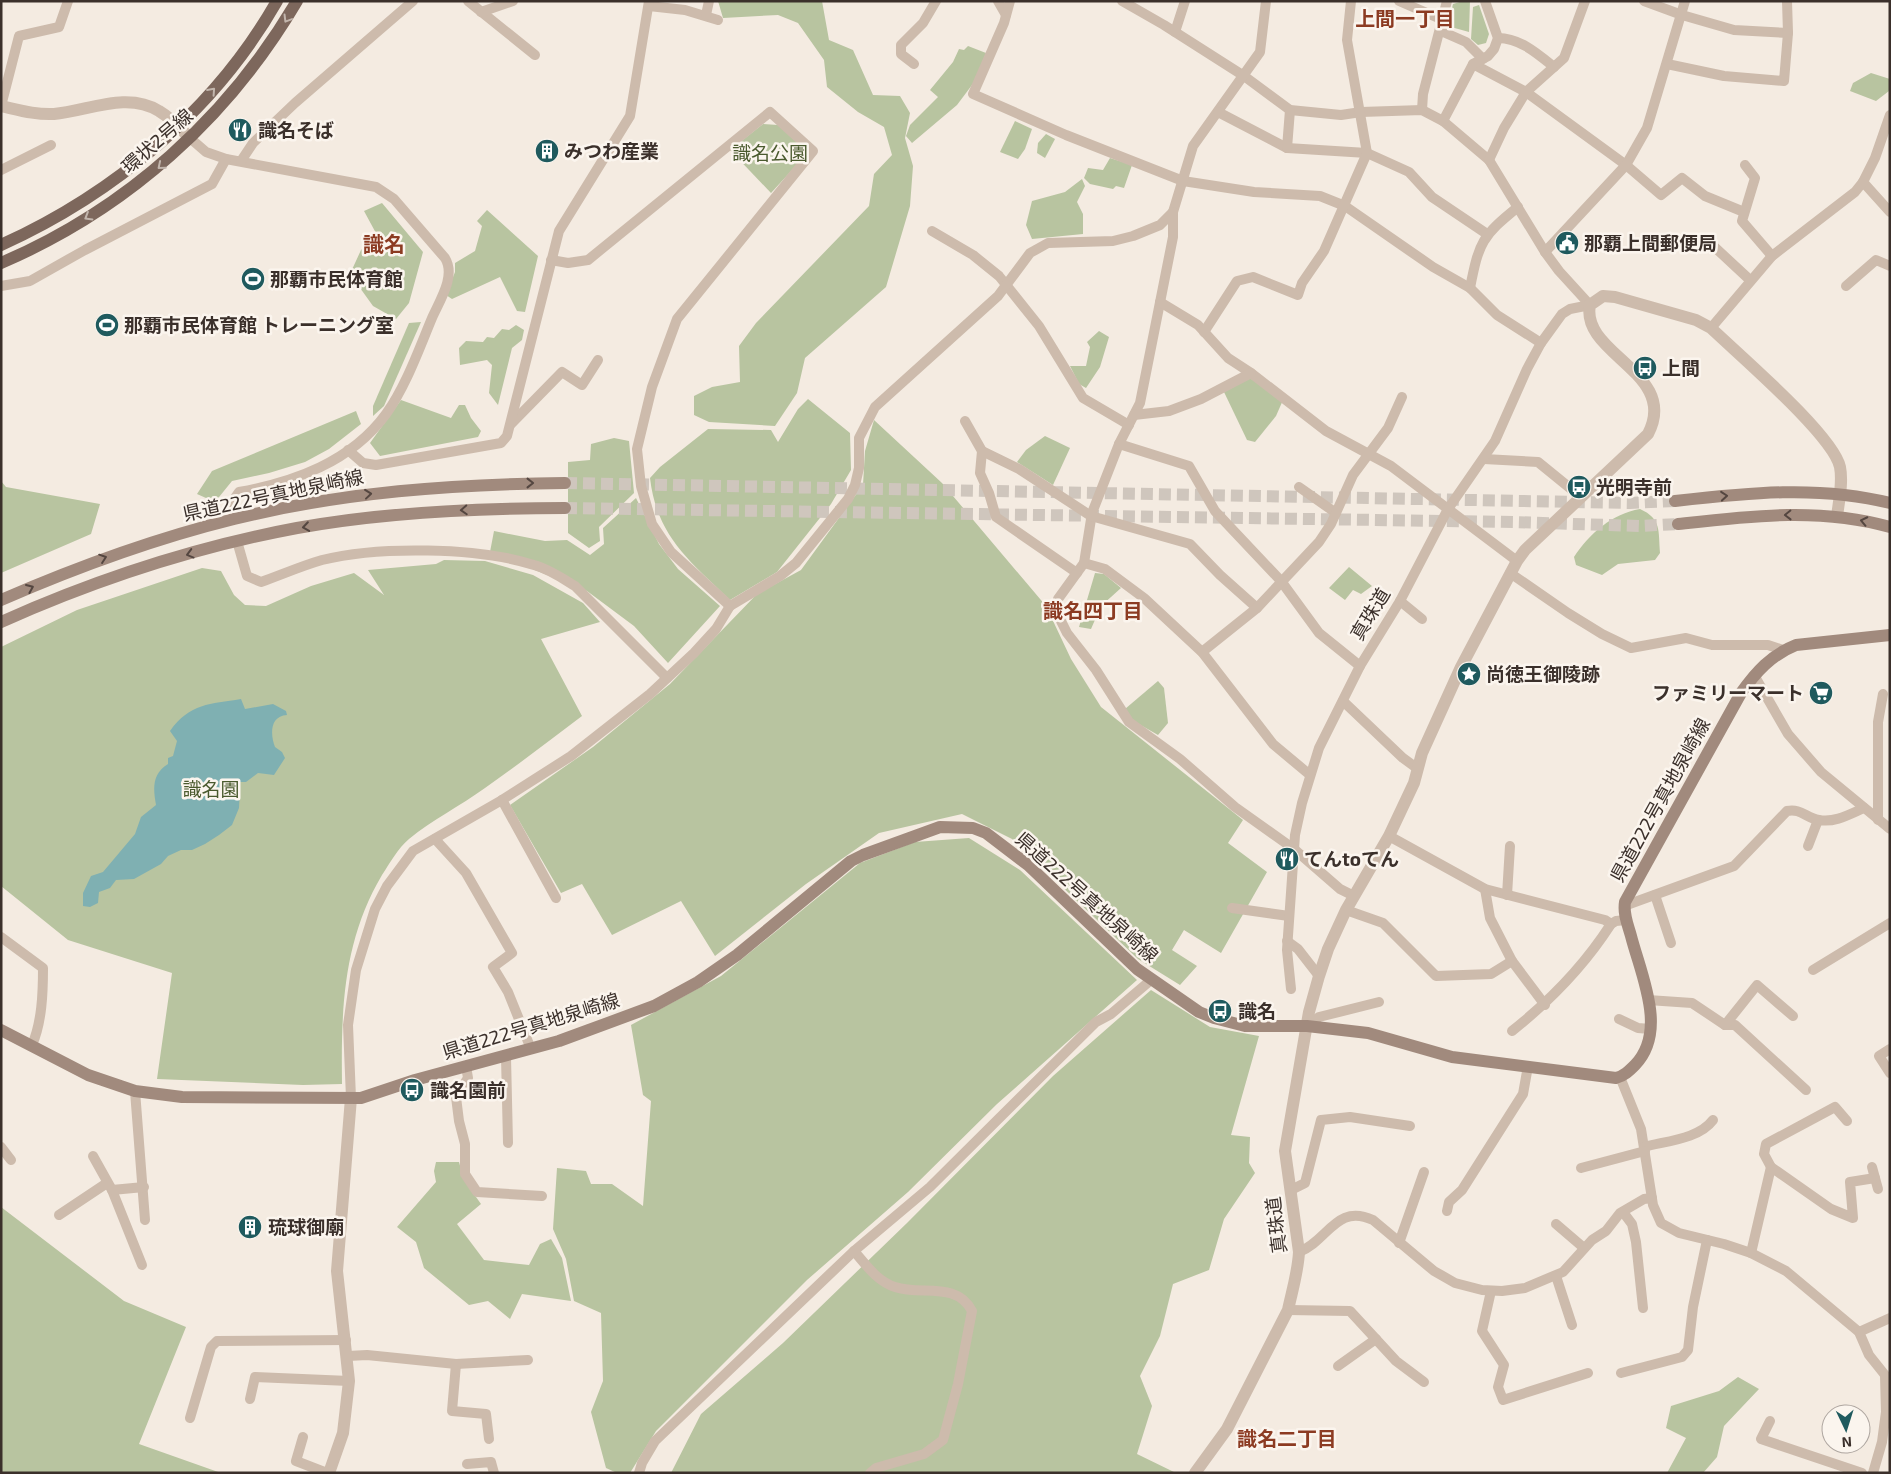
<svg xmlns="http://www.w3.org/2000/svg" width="1891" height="1474" font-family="'Exo 2','Noto Sans JP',sans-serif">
<rect width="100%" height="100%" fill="#f4ebe1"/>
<!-- green -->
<g fill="#b8c4a0">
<path d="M718 1H822L829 40 853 50 873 95 900 96 910 113 905 138 913 166 910 206 886 287 805 358 797 393 775 426 709 422 694 415V396L712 387 740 382 739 346 756 323 869 206 874 174 892 155 884 127 858 112 827 87 824 60 798 23 778 15 723 18Z"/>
<path d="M1463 1H1470L1469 32 1451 27 1449 20 1453 4Z"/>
<path d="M1479 5 1489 34 1486 43 1478 45 1471 39 1473 7Z"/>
<path d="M968 46 986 53 975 81 957 105 912 143 906 136 910 125 938 97 930 90 953 62 959 49 964 50Z"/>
<path d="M1871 73 1890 79 1889 91 1876 101 1850 91 1853 83Z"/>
<path d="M1015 121 1032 129 1025 149 1018 159 1000 152Z"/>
<path d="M763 124 778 125 802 144 804 157 771 193 730 150Z"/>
<path d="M1046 134 1055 139 1045 158 1037 153 1038 143Z"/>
<path d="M1110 158 1132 165 1124 188 1116 186 1113 189 1090 184 1084 178 1088 168 1103 170Z"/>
<path d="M1082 179 1085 186 1077 202 1083 214V234L1032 239 1026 225 1032 201 1065 192Z"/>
<path d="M382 203 423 252 409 303 396 319 373 306 350 274 361 250 377 235 364 211Z"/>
<path d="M487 210 538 256 525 312 517 311 500 277 452 299 446 295 455 272V263L475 251 482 226 477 221Z"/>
<path d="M421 322 384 406 373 416V406L409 323Z"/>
<path d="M516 325 524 330 522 340 512 348 498 405 489 393 492 365 487 360 460 365 459 348 466 341 483 342 487 337 494 338 502 329 509 330Z"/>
<path d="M1099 331 1109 337 1100 367 1086 388 1079 384 1070 366H1086L1090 347 1087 342Z"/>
<path d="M1250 378 1283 400 1276 416 1255 442 1247 440 1224 392Z"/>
<path d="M808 399 850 433 851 470 831 504 777 572 730 600C690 561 657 537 650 478L660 467 708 429 771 430 778 442 798 409Z"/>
<path d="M401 400 451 418 459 405H465L471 418 481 431 478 437 380 456 370 443Z"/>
<path d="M356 411 361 424 329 449 305 462 269 473 232 481 215 502 197 494 212 471Z"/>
<path d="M874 420 942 483 1046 606 1071 659 1101 707 1243 820 1228 843 1267 872 1221 953 1184 930 1172 950 1197 966 1180 985 1138 959 1012 839 962 814 879 833 806 884 715 956 681 901 612 935 582 884 561 893 510 805 593 747 670 684 757 594 801 570 863 485 865 451Z"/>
<path d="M1045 436 1070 448 1053 485 1017 462 1026 450Z"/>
<path d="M614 438 629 441 634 493 599 527 600 541 589 548 568 533V462L590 460 591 444Z"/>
<path d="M1 481 6 487 100 504 91 534 1 573Z"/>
<path d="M636 498 659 544 678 569 720 606 668 663 634 626 587 591 490 552 494 531 545 541 567 540 590 555 604 544 603 528Z"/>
<path d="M1640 509C1662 519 1658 531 1660 553L1655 560 1618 564 1602 575 1576 565 1574 557C1590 533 1612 514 1640 509Z"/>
<path d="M444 560 485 561 533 575 583 603 600 622 541 639 582 716C550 740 518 765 485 788 460 806 432 820 409 839 398 848 390 863 382 875 343 941 341 1009 342 1084L303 1085 157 1079 172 973 68 940 1 886V647L77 610 202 568 221 571 234 595 245 605 266 606 311 586 354 573 384 595 368 570 436 564Z"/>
<path d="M1349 567 1372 586 1361 594 1353 590 1345 600 1329 588Z"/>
<path d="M1095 573 1104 574 1121 588 1101 606 1091 629 1079 627Z"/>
<path d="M1158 681 1164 688 1168 723 1158 735 1130 719 1125 709Z"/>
<path d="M969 838 1020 870 1137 980 997 1104 908 1192 807 1280 656 1431 630 1473H617L606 1468 591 1412 603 1381 601 1313 574 1301 566 1259 553 1229 557 1168 586 1171 591 1184H612L643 1206 651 1101 643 1095 631 1025 721 976 860 863 915 842Z"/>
<path d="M1151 990 1210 1027 1259 1036 1231 1135 1250 1137 1249 1163 1255 1173 1224 1219 1209 1270 1173 1284 1160 1336 1140 1376 1152 1406 1137 1454 1176 1473H671L701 1414 783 1343 907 1223 1053 1076Z"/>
<path d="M436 1162H459L464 1180 481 1204 457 1224 484 1260 529 1265 540 1244 551 1239 562 1258 571 1301 522 1294 510 1319 488 1301 469 1305 424 1268 416 1242 397 1227 436 1182 434 1171Z"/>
<path d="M1 1207 124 1301 186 1327 139 1444 221 1473H1Z"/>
<path d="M1738 1377 1759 1389 1724 1426 1717 1457 1703 1473H1667L1686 1438 1666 1428 1671 1406 1719 1391Z"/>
</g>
<!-- water -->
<path fill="#7fb0b2" d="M241 699 245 709 273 704 286 711 287 715C270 716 270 734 275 747L282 752 285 758 274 775 258 773 246 782H239L237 785 240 789 239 808 232 825 219 835 205 844 192 850H181L168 856 161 864 134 879 116 880 110 888 99 892 98 903 90 907 83 906V893L91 876 103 872 135 834 141 817 156 805C153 788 152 774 168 764V758L173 756 177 741 170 731C190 703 210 704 241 699Z"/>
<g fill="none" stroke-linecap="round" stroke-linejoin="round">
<!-- secondary-tunnel -->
<g stroke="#cfc6bd" stroke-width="12" stroke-dasharray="12 6" stroke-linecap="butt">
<path d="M565 483 1630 503 1675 501"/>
<path d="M565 508 1513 522 1639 526 1678 524"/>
</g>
<!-- minor -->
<g stroke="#cdbbac" stroke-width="10">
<path d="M468 1 535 55"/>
<path d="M998 1 1006 15"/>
<path d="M1010 1 1004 23 973 94 1066 135 1183 181 1254 192 1320 196 1345 206 1433 267 1470 288 1497 315 1541 343"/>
<path d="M1122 1 1164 25 1244 76 1290 110 1341 115 1361 112 1422 110 1443 121 1489 160 1545 252 1559 271 1590 305"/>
<path d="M1266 1 1260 52 1193 146 1173 212V237L1140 403 1119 444 1092 513 1084 563 1105 569 1144 598 1202 652 1273 744 1310 775"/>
<path d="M1399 1 1443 20"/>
<path d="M1644 1 1682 15 1734 30 1788 33"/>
<path d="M649 6 685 10 718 20"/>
<path d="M481 12 513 1"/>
<path d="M706 15 709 1"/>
<path d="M1441 31 1466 42 1483 59"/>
<path d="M1175 32 1185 1"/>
<path d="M1498 38C1520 38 1538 54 1554 67"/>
<path d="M914 64 901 54V45L923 23 936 1"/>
<path d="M1473 64 1526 92 1626 165 1661 195 1682 178 1705 196 1744 212"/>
<path d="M1667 64 1724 76 1784 81 1788 33 1787 1"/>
<path d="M1 106 19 36 59 27 68 1"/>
<path d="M1422 110 1423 94 1447 1"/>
<path d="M1218 112 1287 148 1367 153 1409 172 1432 197 1487 234"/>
<path d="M1443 121 1473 64 1488 56 1494 49 1498 38 1485 1"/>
<path d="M191 139 206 152 226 159 376 187 394 199 445 258C456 276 440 300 432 318 419 349 406 386 386 414 351 462 294 482 239 492L232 502 234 518"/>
<path d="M1287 148 1290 110"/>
<path d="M1489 160 1504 128 1526 92 1564 58 1585 1"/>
<path d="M241 161 253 143 295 103 413 1"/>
<path d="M1745 165 1755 178 1742 221 1772 256"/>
<path d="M1 170 51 145"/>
<path d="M1863 182 1890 212"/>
<path d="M932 231 973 255 999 276 1039 326 1083 398 1129 425"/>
<path d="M1708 241 1750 280"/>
<path d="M1545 252 1626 165 1647 128 1685 1"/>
<path d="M551 260 568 263 588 260 770 112 813 151 677 319 652 387 637 449 641 486 652 524 671 552 730 606"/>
<path d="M1 286 30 281 85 250 212 184 226 159"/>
<path d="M1846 286 1876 260 1890 266"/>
<path d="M1470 288C1479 242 1482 236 1518 207"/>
<path d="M1160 302 1198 325 1228 358 1251 373 1326 431 1391 466 1517 561"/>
<path d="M1711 328 1772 256 1855 192 1863 182 1875 158 1890 115"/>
<path d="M1204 332 1237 281 1253 277 1298 295 1302 283 1324 251 1367 153 1347 40 1351 1"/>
<path d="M1134 415 1169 411 1201 399 1251 373"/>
<path d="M965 421 982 451 980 473 989 493 996 517 1077 573"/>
<path d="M511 424 562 372 582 385 598 360"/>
<path d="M1119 444 1189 466 1215 511 1281 581 1319 633 1360 666"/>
<path d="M348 450 363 463 376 465 501 443 507 436 559 231 630 116 649 1"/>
<path d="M982 451 1019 469 1091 516 1190 544 1220 575 1257 608"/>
<path d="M1484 459 1538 462 1581 497"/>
<path d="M1299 487 1336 513"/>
<path d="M237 541 247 576 261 582C281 575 301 566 322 560 378 546 478 547 534 565 549 569 562 578 575 586L667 678"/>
<path d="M1084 563 1058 599 1057 613 1067 633 1096 670 1129 722 1180 759 1235 807 1294 849 1340 889 1354 896"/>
<path d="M1510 573 1568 613 1602 634 1631 648 1686 638 1712 645H1768L1783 650"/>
<path d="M1400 601 1422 619"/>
<path d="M1202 652 1257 608 1319 542 1331 524 1353 475 1388 428 1402 397"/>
<path d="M1754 675 1788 734 1821 772 1890 829"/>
<path d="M1343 701 1403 758 1418 769"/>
<path d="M502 800 556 898"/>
<path d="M1878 820V722L1883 694"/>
<path d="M1389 836 1485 889 1605 920 1611 924"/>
<path d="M435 839 466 873 512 953 493 967 508 992 531 1049"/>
<path d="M1808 846 1818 820"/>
<path d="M1485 889 1490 918 1512 961 1545 1005"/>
<path d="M1507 895 1510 846"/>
<path d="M1655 895 1671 943"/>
<path d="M1624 906 1734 866 1787 811C1801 808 1806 818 1819 820 1835 823 1850 814 1864 808"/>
<path d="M1232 908 1289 916"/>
<path d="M1346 910 1383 923 1436 976 1491 974 1512 961"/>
<path d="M1 937 43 968C43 993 42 1022 32 1045"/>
<path d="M1287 941 1298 949 1319 976"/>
<path d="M1813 970 1890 923"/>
<path d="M1291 989 1287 950 1295 835 1302 803 1319 748 1360 666 1400 601 1448 509 1495 441 1527 369 1541 343 1562 314 1570 309 1590 305"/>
<path d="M1648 1000 1692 1003 1725 1025H1735L1806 1090"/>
<path d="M1619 1019 1638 1028 1650 1029"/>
<path d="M1725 1025 1757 985 1793 1016"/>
<path d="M1307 1026 1319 1017 1379 1002"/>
<path d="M1512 1031C1551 1000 1584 966 1611 924L1616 921 1626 920"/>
<path d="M1890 1049 1879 1056 1890 1073"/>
<path d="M506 1057 508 1143"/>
<path d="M466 1066 468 1078 456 1097 459 1121 465 1144V1174L477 1192 542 1196"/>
<path d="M1620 1077 1641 1129 1653 1205 1661 1223 1679 1233 1724 1244 1751 1253 1786 1271 1859 1332 1869 1355 1885 1375 1886 1412H1890"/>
<path d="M135 1091 145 1220"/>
<path d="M351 1098 348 1025 356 970 375 909 387 886 413 851 502 800 571 756 650 694 694 653 716 629 730 606 780 576 796 563 848 499 855 485 859 468V438L875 407 998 296 1030 253 1048 243 1113 241 1133 236 1160 225 1173 212"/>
<path d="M1 1147 11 1160"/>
<path d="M1644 1147C1666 1141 1699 1139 1713 1120"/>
<path d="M93 1156 112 1190 142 1265"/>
<path d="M1771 1167 1764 1154 1766 1144 1835 1107 1847 1121"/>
<path d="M1872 1167 1878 1189"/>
<path d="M1581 1168 1645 1151"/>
<path d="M112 1190 144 1187"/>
<path d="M1291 1190 1305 1183 1321 1120 1350 1117 1410 1126"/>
<path d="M1447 1211 1449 1202 1462 1190 1523 1094 1528 1066"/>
<path d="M1623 1212 1632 1224 1636 1242 1643 1308"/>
<path d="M59 1215 107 1183"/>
<path d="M1556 1224 1584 1248"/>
<path d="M1399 1243 1424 1172"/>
<path d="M854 1251C866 1265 877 1281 895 1287 922 1296 956 1281 972 1311L958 1384 943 1440 924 1454 876 1468 870 1473"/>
<path d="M1299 1252C1328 1241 1336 1203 1373 1220L1434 1271 1455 1283 1482 1290 1502 1291 1525 1288 1563 1272 1592 1240 1606 1231 1620 1213 1644 1199 1652 1198"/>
<path d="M1751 1253 1771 1167 1831 1209 1853 1218 1850 1182 1875 1178"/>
<path d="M1556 1276 1572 1325"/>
<path d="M1491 1291 1482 1331 1504 1365 1498 1387 1503 1400 1588 1373"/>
<path d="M1288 1310 1350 1311 1396 1361 1424 1382"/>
<path d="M1859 1332 1890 1318"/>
<path d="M348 1356 367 1355 456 1364 528 1360"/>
<path d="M456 1364 452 1411 486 1414 489 1439"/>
<path d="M1338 1366 1376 1339"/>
<path d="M1621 1373 1682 1357 1688 1350 1693 1307 1707 1240"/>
<path d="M250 1399 255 1377 349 1381"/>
<path d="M190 1418 211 1347 217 1341 346 1340"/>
<path d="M1770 1421 1761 1439 1862 1473"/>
<path d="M303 1437 296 1461 327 1473"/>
<path d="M467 1464 491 1462 494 1473"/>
<path d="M639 1473 642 1463 655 1441 854 1251 930 1187 1096 1022 1111 1014 1151 980"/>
<path d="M1873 1473 1882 1442 1886 1412"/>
</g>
<!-- tertiary -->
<g stroke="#cdbbac" stroke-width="12">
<path d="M1 106C19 110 36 115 54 114 88 111 127 91 159 111 171 118 181 129 191 139"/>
<path d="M329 1473 343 1433 349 1381 337 1271 351 1098"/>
<path d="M1195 1473 1227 1429 1288 1310C1292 1291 1298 1272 1299 1252L1285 1151 1309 1012 1319 976 1328 949 1346 910 1389 836 1414 783 1422 753 1461 667 1517 561 1525 550 1648 434C1680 373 1580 354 1590 305L1603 296 1615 297 1696 320 1711 328C1739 355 1833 435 1840 467 1843 482 1839 501 1837 516"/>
</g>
<!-- secondary -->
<g stroke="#a18a7d" stroke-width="12">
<path d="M1675 501C1747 493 1819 485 1890 503"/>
<path d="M1678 524C1749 516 1820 507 1890 527"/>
<path d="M1 600C77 567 153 539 234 519 342 492 454 484 565 483"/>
<path d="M1 622C95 580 195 547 297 528 385 512 475 508 565 508"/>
<path d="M1 1030 88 1075 135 1091 182 1097 361 1098 415 1080 559 1041 654 1006 698 982 737 955 851 861 863 855 940 827 973 828 986 833 1028 865 1137 969 1199 1012 1214 1018 1245 1026H1307L1368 1033 1452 1057 1616 1078C1624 1076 1629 1071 1635 1065 1668 1031 1641 975 1631 936 1628 925 1623 914 1625 902L1741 693C1756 672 1771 655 1796 645L1890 635"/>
</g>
<!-- primary -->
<g stroke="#7d675c" stroke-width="12">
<path d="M1 245C114 194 215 110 277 1"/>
<path d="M1 263C127 209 228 118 297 1"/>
</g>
</g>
<!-- one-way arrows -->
<defs><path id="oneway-chevron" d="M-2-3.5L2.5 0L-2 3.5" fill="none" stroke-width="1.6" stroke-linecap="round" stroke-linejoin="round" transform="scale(1.25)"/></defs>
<g stroke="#c2b5ac">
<use href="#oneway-chevron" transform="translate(287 19) rotate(121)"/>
<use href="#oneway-chevron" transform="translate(212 91) rotate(-48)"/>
<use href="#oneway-chevron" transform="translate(161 166) rotate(140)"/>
<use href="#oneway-chevron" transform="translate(88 217) rotate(149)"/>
</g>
<g stroke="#544640">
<use href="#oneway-chevron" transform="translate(530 483)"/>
<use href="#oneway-chevron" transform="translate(368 494) rotate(-6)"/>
<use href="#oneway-chevron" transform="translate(1724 496) rotate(-5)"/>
<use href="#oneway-chevron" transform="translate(464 510) rotate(177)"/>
<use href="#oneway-chevron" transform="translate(1788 515) rotate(179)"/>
<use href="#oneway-chevron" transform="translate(1864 521) rotate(-168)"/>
<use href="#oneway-chevron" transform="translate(306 527) rotate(172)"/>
<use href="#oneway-chevron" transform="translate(190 554) rotate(165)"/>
<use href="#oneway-chevron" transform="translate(103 558) rotate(-19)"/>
<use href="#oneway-chevron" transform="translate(30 588) rotate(-23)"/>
</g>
<!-- icons -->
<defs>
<g id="restaurant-disc" transform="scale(1.25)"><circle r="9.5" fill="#1f5a5e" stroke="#fbf5ee"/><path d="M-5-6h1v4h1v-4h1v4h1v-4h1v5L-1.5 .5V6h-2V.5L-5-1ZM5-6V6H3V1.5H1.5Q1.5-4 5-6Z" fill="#fff"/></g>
<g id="building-disc" transform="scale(1.25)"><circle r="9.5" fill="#1f5a5e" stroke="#fbf5ee"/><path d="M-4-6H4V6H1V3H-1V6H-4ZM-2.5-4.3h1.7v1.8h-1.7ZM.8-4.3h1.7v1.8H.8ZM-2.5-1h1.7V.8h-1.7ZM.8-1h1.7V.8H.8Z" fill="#fff"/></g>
<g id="civic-disc" transform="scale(1.25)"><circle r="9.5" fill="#1f5a5e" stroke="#fbf5ee"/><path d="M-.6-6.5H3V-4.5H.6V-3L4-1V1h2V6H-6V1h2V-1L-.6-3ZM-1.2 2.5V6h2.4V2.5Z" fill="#fff"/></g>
<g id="stadium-disc" transform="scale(1.25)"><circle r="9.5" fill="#1f5a5e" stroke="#fbf5ee"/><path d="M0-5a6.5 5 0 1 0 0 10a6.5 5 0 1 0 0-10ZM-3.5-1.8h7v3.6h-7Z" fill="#fff"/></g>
<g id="bus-disc" transform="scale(1.25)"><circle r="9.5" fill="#1f5a5e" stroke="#fbf5ee"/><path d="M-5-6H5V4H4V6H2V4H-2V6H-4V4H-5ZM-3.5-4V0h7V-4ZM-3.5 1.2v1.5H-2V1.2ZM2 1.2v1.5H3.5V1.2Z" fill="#fff"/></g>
<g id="sight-disc" transform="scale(1.25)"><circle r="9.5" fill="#1f5a5e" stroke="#fbf5ee"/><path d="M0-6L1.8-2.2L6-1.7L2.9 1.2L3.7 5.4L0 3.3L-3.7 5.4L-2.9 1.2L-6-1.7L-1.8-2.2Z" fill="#fff"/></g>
<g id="supermarket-disc" transform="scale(1.25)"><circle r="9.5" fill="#1f5a5e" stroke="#fbf5ee"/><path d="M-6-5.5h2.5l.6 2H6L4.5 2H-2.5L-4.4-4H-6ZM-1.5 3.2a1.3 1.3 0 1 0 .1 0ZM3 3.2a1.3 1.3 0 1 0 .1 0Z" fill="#fff"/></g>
</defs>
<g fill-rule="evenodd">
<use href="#restaurant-disc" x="240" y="130"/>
<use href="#building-disc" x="547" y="151"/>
<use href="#civic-disc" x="1567" y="243"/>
<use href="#stadium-disc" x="253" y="279"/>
<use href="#stadium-disc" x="107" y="325"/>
<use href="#bus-disc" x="1645" y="368"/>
<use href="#bus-disc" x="1579" y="487"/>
<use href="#sight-disc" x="1469" y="674"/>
<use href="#supermarket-disc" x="1821" y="693"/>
<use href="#restaurant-disc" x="1287" y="859"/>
<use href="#bus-disc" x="1220" y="1011"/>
<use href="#bus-disc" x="412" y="1090"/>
<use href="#building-disc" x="250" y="1227"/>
</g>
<g text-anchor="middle" stroke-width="5" stroke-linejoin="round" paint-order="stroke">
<!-- poi labels -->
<g font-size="19" font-weight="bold" fill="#3b302b" stroke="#fbf5ee" text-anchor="start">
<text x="258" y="137">識名そば</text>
<text x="564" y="158">みつわ産業</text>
<text x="1584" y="250">那覇上間郵便局</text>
<text x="270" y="286">那覇市民体育館</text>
<text x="124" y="332">那覇市民体育館 トレーニング室</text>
<text x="1662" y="375">上間</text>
<text x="1596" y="494">光明寺前</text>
<text x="1486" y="681">尚徳王御陵跡</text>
<text x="1804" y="700" text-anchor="end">ファミリーマート</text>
<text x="1304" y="866">てんtoてん</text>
<text x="1238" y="1018">識名</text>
<text x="430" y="1097">識名園前</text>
<text x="268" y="1234">琉球御廟</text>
</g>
<!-- street labels -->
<g font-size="19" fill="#3b302b" stroke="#fbf5ee">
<text transform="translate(157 141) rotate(-41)" y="7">環状2号線</text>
<text transform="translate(273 495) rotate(-12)" y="7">県道222号真地泉崎線</text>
<text transform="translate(1370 614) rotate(-59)" y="7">真珠道</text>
<text transform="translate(1660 800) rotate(-61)" y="7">県道222号真地泉崎線</text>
<text transform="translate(1087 897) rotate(42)" y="7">県道222号真地泉崎線</text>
<text transform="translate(531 1026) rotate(-17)" y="7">県道222号真地泉崎線</text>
<text transform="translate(1276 1225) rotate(-97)" y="7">真珠道</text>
</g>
<!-- park labels -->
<g font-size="19" fill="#4a5a2e" stroke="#fbf5ee">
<text x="770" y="160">識名公園</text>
<text x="211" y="796">識名園</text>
</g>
<!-- neighbourhood labels -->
<g font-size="20" font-weight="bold" fill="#8c3b22" stroke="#fbf5ee">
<text x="1405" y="26">上間一丁目</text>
<text x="1093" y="618">識名四丁目</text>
<text x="1287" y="1446">識名二丁目</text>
</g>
<!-- quarter labels -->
<g font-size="21" font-weight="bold" fill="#8c3b22" stroke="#fbf5ee">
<text x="384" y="252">識名</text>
</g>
</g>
<!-- border -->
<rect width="1891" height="1474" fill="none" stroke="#3b302b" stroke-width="5"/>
<!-- north arrow -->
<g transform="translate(1846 1429) rotate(176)"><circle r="24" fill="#fbf5ee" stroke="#aea6a0"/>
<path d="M0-4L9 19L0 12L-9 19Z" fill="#1f5a5e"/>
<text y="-8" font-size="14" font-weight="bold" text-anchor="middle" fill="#3b302b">N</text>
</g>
</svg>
